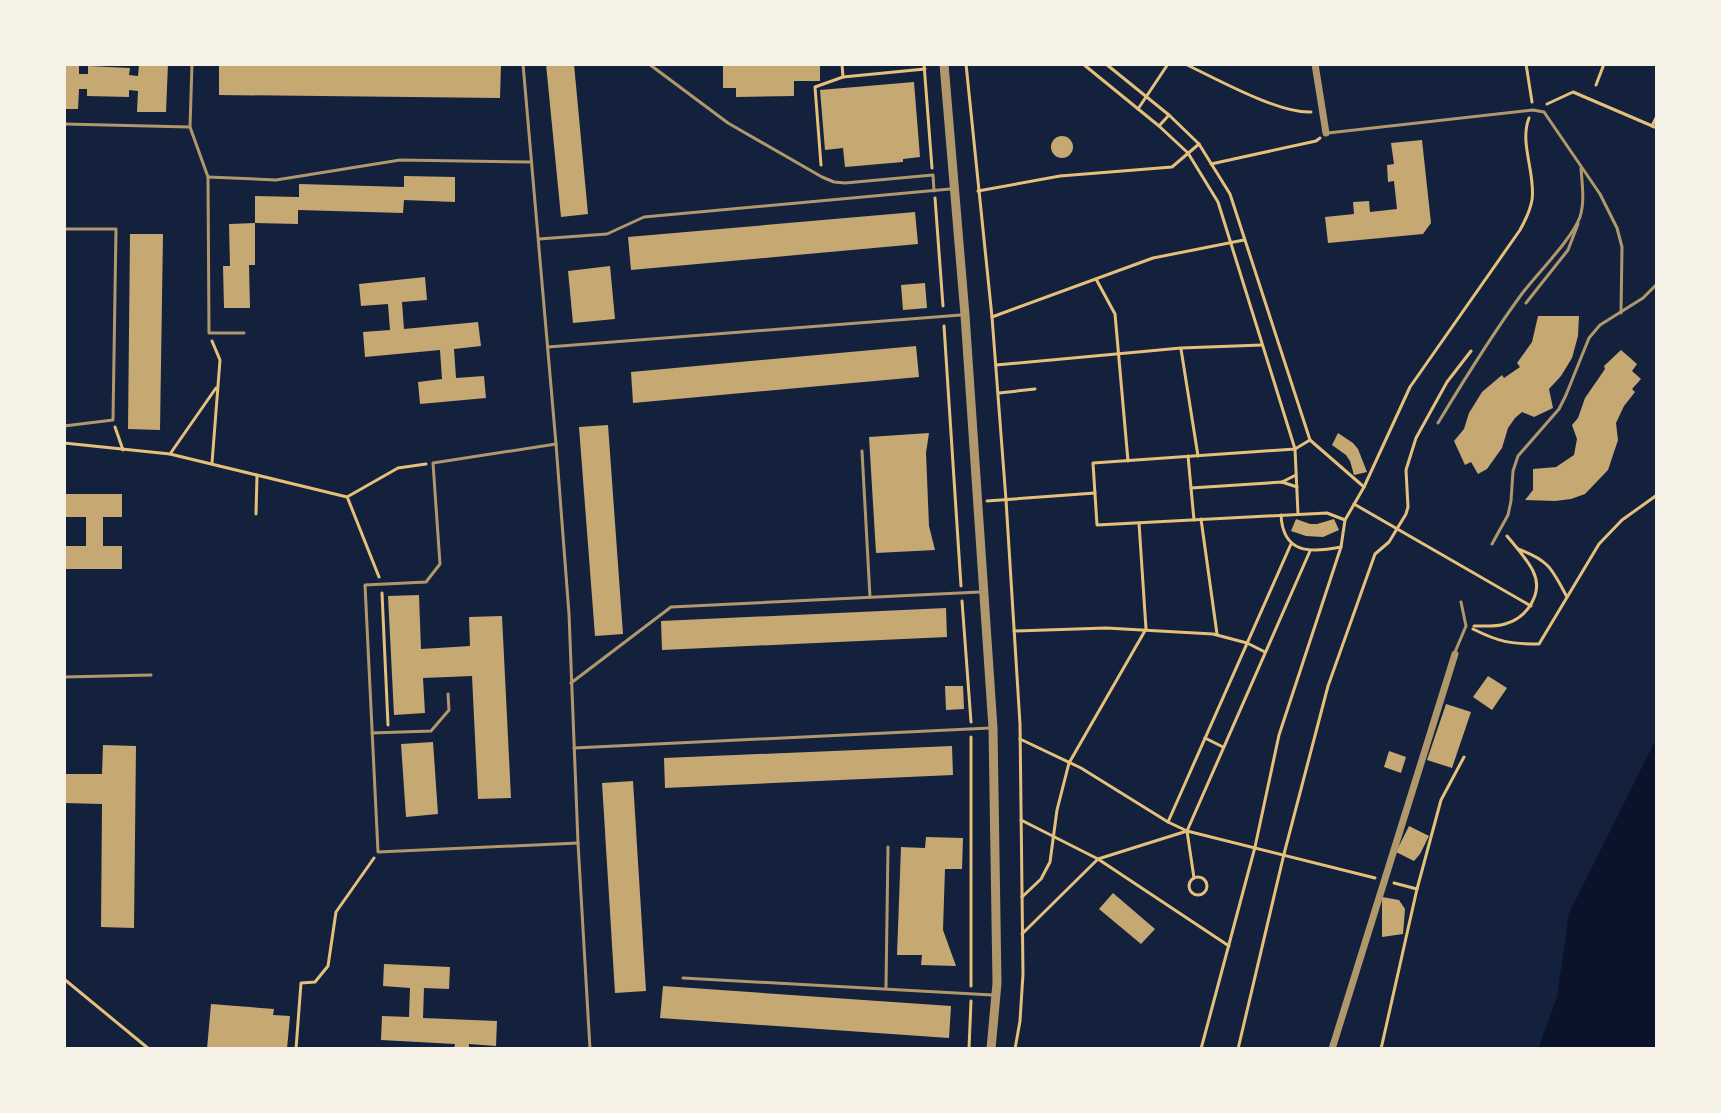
<svg xmlns="http://www.w3.org/2000/svg" width="1721" height="1113" font-family="'Work Sans',sans-serif">
<rect width="100%" height="100%" fill="#14213d"/>
<!-- water -->
<path fill="#0b132b" d="M1657 737V1049H1538L1557 997 1569 913Z"/>
<!-- building -->
<g fill="#c6a872">
<path d="M64 64H79V74H88V66L130 68 129 75 138 76 139 64H168L166 112H137L138 91 129 90V97L87 96V89H79L78 109H64Z"/>
<path d="M219 64H501L500 98 219 95Z"/>
<path d="M546 64H574L588 214 561 217Z"/>
<path d="M723 64H820V81H794V96L736 97V88H723Z"/>
<path d="M914 82 920 157 903 159V162L845 167 843 148 825 150 820 90Z"/>
<circle cx="1062" cy="147" r="11"/>
<path d="M1422 140 1431 223 1423 234 1328 243 1325 217 1354 214 1353 202 1369 201 1370 212 1397 209 1394 181 1388 182 1387 165 1394 164 1391 143Z"/>
<path d="M404 176 455 177V202L404 200 403 213 298 210V224L255 223V196L299 197V184L404 187Z"/>
<path d="M915 212 918 244 631 270 628 237Z"/>
<path d="M255 223V265H249L250 308H224L223 266H230L229 224Z"/>
<path d="M130 234H163L160 430 128 429Z"/>
<path d="M610 266 615 319 573 323 568 271Z"/>
<path d="M425 277 427 300 402 302 404 329 478 322 481 346 454 349 456 378 484 376 486 398 420 404 418 382 442 379 440 350 365 357 363 332 390 330 388 304 361 306 359 284Z"/>
<path d="M925 283 927 308 903 310 901 285Z"/>
<path d="M1538 316H1579L1578 336 1572 358 1561 376 1549 389 1553 408 1534 417 1522 412 1515 418 1508 428 1502 448 1487 469 1478 474 1471 462 1465 465 1454 441 1464 429 1469 413 1482 392 1502 375 1504 378 1520 367 1517 363 1532 342Z"/>
<path d="M916 346 919 377 633 403 631 372Z"/>
<path d="M1621 350 1637 364 1632 371 1641 379 1632 389 1635 392 1624 406 1616 423 1618 440 1608 470 1585 494 1571 499 1555 501 1525 500 1533 490V469L1556 467 1574 455 1577 439 1572 425 1578 418 1585 398 1605 369 1604 366Z"/>
<path d="M608 425 623 634 595 636 579 427Z"/>
<path d="M929 433 926 453 929 526 935 550 876 553 869 437Z"/>
<path d="M1338 433 1353 443 1358 449 1367 472 1354 475 1350 461 1346 455 1332 445Z"/>
<path d="M64 494H122V517H103V546H122V569H64V546H86V517H64Z"/>
<path d="M1296 519 1310 524H1317L1334 519 1339 530 1323 537 1306 536 1291 531Z"/>
<path d="M419 595 421 649 470 646 469 617 502 616 511 798 478 799 472 676 423 678 425 713 394 715 388 596Z"/>
<path d="M946 608 947 637 662 650 661 621Z"/>
<path d="M1488 676 1507 688 1492 710 1473 697Z"/>
<path d="M945 686H963L964 709 946 710Z"/>
<path d="M1446 704 1471 712 1452 768 1427 760Z"/>
<path d="M433 742 438 814 406 817 401 744Z"/>
<path d="M103 745 136 746 134 928 101 927 102 804 64 803V774H102Z"/>
<path d="M952 746 953 775 665 788 664 758Z"/>
<path d="M1389 751 1406 757 1401 773 1384 767Z"/>
<path d="M633 781 646 991 615 993 602 783Z"/>
<path d="M1409 826 1429 836 1420 854 1414 861 1396 852Z"/>
<path d="M926 837 963 838 962 869H945L943 930 956 966 921 965 922 955H897L901 847 925 848Z"/>
<path d="M1113 893 1155 929 1141 944 1099 909Z"/>
<path d="M1382 897 1399 900 1405 909 1403 934 1382 937Z"/>
<path d="M384 964 450 967 449 989 424 988 423 1018 497 1021 496 1046 469 1044V1049H454L455 1044 381 1040 382 1016 409 1017 410 988 383 986Z"/>
<path d="M663 986 951 1006 949 1038 660 1018Z"/>
<path d="M211 1004 274 1009 273 1015 290 1016 287 1049H207Z"/>
</g>
<g fill="none" stroke-linecap="round" stroke-linejoin="round">
<!-- path -->
<g stroke="#e5c07b" stroke-width="3">
<path d="M842 64 843 77 925 69"/>
<path d="M924 64 932 168"/>
<path d="M966 64 992 317 1006 500 1020 724 1023 974 1020 1021 1015 1049"/>
<path d="M1083 64 1159 126 1188 153 1218 202 1295 449 1298 514"/>
<path d="M1106 64 1169 115 1199 144 1230 194 1310 440 1364 487"/>
<path d="M1185 64C1215 78 1279 114 1311 112"/>
<path d="M1526 64 1532 102"/>
<path d="M1596 85 1604 64"/>
<path d="M1547 104 1573 92 1657 128"/>
<path d="M1138 109 1168 64"/>
<path d="M1159 126 1169 115"/>
<path d="M1652 126 1657 116"/>
<path d="M1211 164 1316 141 1320 138"/>
<path d="M821 165 815 87 843 77"/>
<path d="M978 191 1060 176 1172 167 1199 144"/>
<path d="M935 198 943 306"/>
<path d="M1096 279 1115 314 1128 461"/>
<path d="M992 317 1153 258 1244 240"/>
<path d="M944 326 961 586"/>
<path d="M1181 349 1198 456"/>
<path d="M996 365 1181 348 1262 345"/>
<path d="M999 393 1035 389"/>
<path d="M115 427 123 450"/>
<path d="M1310 440 1295 449 1093 463 1097 525 1327 513 1345 520"/>
<path d="M64 443 170 454 347 497 398 468 426 464"/>
<path d="M170 454 216 388"/>
<path d="M1188 456 1194 520"/>
<path d="M212 463 220 360 212 341"/>
<path d="M1282 482 1296 475"/>
<path d="M1191 488 1282 482 1297 487"/>
<path d="M348 499 379 577"/>
<path d="M987 501 1095 493"/>
<path d="M1354 504 1531 606"/>
<path d="M256 514 257 475"/>
<path d="M1281 515C1283 554 1310 553 1341 547"/>
<path d="M1201 519 1217 634"/>
<path d="M1518 549C1549 560 1552 569 1567 597"/>
<path d="M382 593 388 725"/>
<path d="M962 601 971 722"/>
<path d="M1474 626C1484 626 1495 627 1505 624 1527 618 1544 593 1533 571 1527 559 1516 547 1507 536"/>
<path d="M1473 629C1499 642 1510 644 1539 644L1599 544 1622 520 1657 495"/>
<path d="M1014 631 1106 628 1213 634 1247 643 1265 652"/>
<path d="M971 737V986"/>
<path d="M1205 738 1223 747"/>
<path d="M1020 739 1081 768 1168 822 1187 831 1375 878"/>
<path d="M1021 820 1098 859 1229 946"/>
<path d="M1168 822 1291 544"/>
<path d="M1187 831 1310 551"/>
<path d="M1187 831 1194 878"/>
<circle cx="1198" cy="886" r="9"/>
<path d="M1394 883 1417 889"/>
<path d="M1022 897 1041 879 1050 862 1057 810 1069 763 1146 629 1139 523"/>
<path d="M1022 934 1098 859 1187 831"/>
<path d="M64 979 149 1049"/>
<path d="M296 1049 301 983 315 982 328 966 336 912 374 858"/>
<path d="M969 1049 971 1001"/>
<path d="M1201 1049 1255 847 1279 735 1341 547 1345 520 1364 487 1410 387 1520 230C1525 221 1530 211 1532 200 1536 174 1519 143 1529 118"/>
<path d="M1238 1049 1284 854 1328 686 1375 554 1389 542 1406 514 1408 507 1406 470 1416 438 1447 382 1471 351"/>
<path d="M1381 1049 1417 889 1441 800 1464 757"/>
</g>
<!-- service -->
<g stroke="#b1986c" stroke-width="3">
<path d="M192 64 190 127 208 177 209 333H244"/>
<path d="M523 64 556 444 569 614 578 843 590 1049"/>
<path d="M649 64 728 123 822 177 834 182 845 183 933 175 934 191"/>
<path d="M64 124 190 127"/>
<path d="M1328 133 1533 110 1544 112 1600 194 1617 228 1622 247 1621 313"/>
<path d="M208 177 276 180 400 160 530 162"/>
<path d="M64 229H116L113 420 64 426"/>
<path d="M539 239 607 234 644 217 950 189"/>
<path d="M1526 303 1568 250 1578 224"/>
<path d="M548 347 961 315"/>
<path d="M1438 423C1464 380 1491 336 1521 295 1536 275 1572 239 1580 217 1585 201 1582 184 1581 168"/>
<path d="M556 444 433 463 440 564 426 582 365 585 378 852 578 843"/>
<path d="M862 451 870 597"/>
<path d="M1492 544 1508 515 1511 501 1513 471 1518 456 1559 409 1566 395 1589 338 1600 325 1643 298 1657 284"/>
<path d="M1455 652 1466 626 1461 602"/>
<path d="M64 677 151 675"/>
<path d="M571 683 671 607 980 592"/>
<path d="M372 733 431 731 449 710 448 694"/>
<path d="M574 748 990 728"/>
<path d="M683 978 992 995"/>
<path d="M886 987 888 847"/>
</g>
<!-- minor -->
<g stroke="#b1986c" stroke-width="7">
<path d="M1315 64 1326 133"/>
<path d="M1332 1049 1455 654"/>
</g>
<!-- tertiary -->
<path stroke="#b1986c" stroke-width="9" d="M944 64 965 315 993 728 997 983 991 1049"/>
</g>
<!-- border -->
<rect width="1721" height="1113" fill="none" stroke="#f6f1e7" stroke-width="132"/>
</svg>
